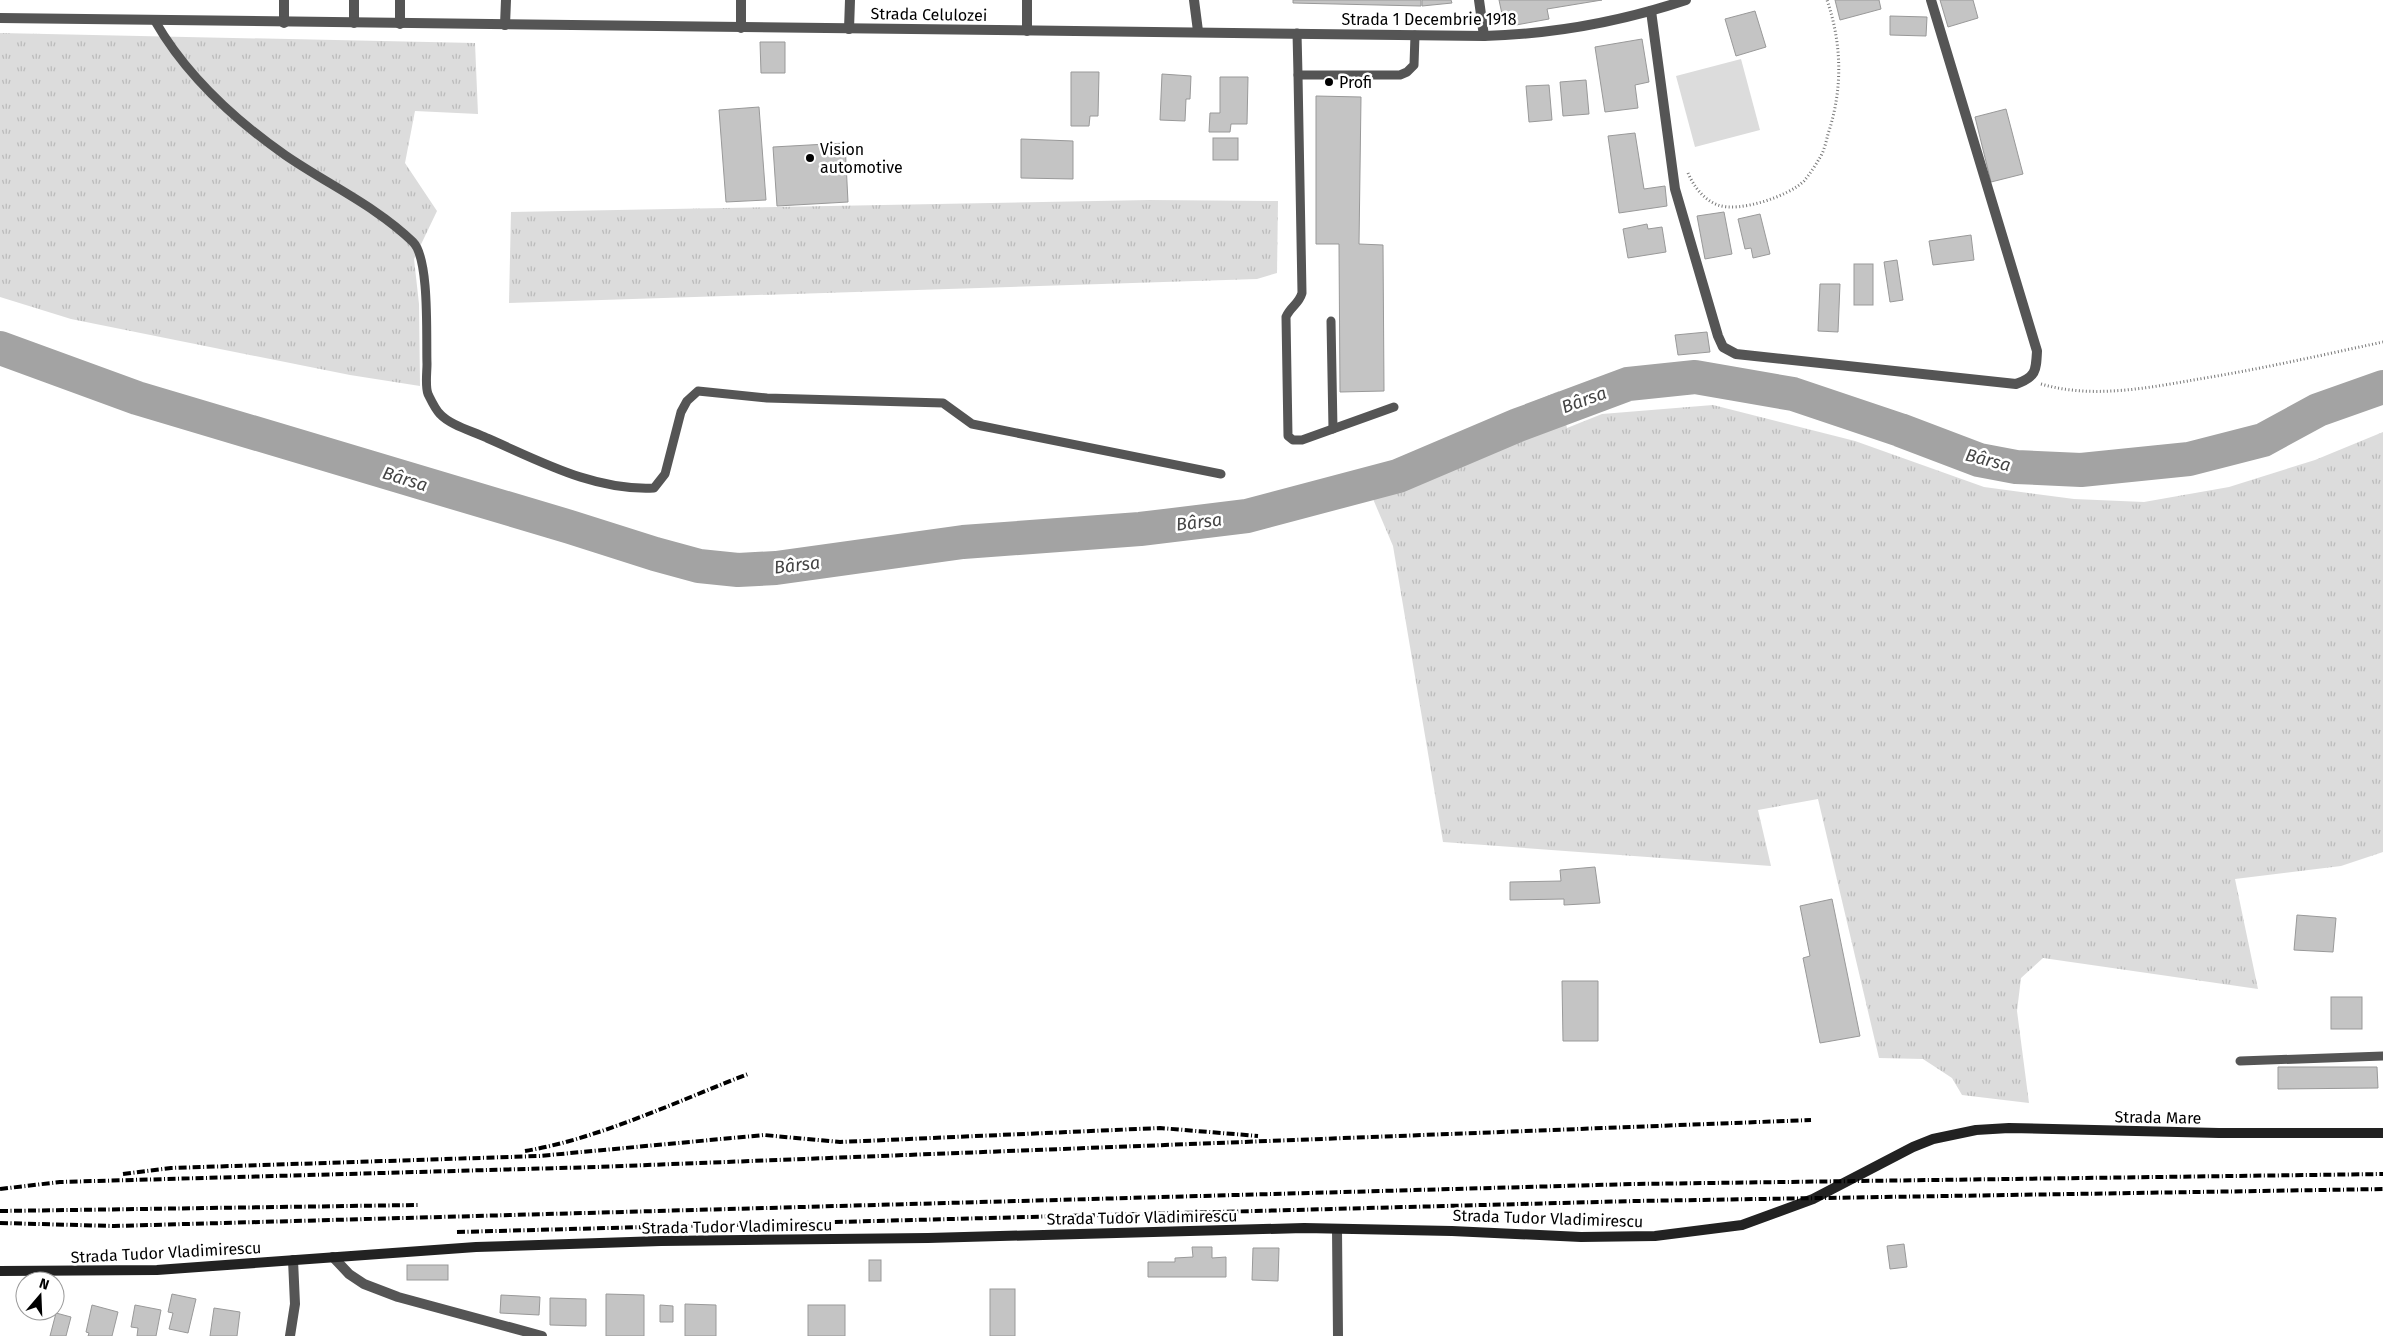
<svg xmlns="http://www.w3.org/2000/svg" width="2383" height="1336" font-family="'Fira Sans',sans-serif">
<defs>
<pattern id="grass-tufts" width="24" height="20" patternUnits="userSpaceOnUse" patternTransform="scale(1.25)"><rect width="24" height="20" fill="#dcdcdc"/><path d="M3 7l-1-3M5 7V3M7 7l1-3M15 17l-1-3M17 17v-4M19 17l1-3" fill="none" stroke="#bbb"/></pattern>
</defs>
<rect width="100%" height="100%" fill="#fff"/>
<!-- grass -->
<g fill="url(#grass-tufts)">
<path d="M0 33 475 43 478 114 415 111 405 163 437 211 414 259 419 304 420 386 350 375 71 319 0 297Z"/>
<path d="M1150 200 1278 201 1277 273 1257 279 509 303 511 212Z"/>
<path d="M1559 391 1567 428 1602 414 1713 405 1855 441 1984 487 2074 499 2144 502 2229 487 2315 460 2383 432V852L2341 866 2235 879 2258 989 2043 958 2021 978 2017 1011 2029 1103 1962 1095 1952 1078 1923 1059 1879 1058 1818 799 1758 810 1771 866 1443 842 1393 546 1362 473Z"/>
</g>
<!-- pitch -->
<path fill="#dcdcdc" d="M1741 59 1760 130 1695 147 1676 76Z"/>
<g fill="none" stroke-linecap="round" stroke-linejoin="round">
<!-- river -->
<path stroke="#a3a3a3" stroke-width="34" d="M0 348 137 398 570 527 655 554 699 566 738 570 776 568 963 542 1140 529 1247 516 1398 476 1518 425 1628 384 1695 377 1793 394 1900 430 1979 460 2016 467 2081 470 2189 459 2263 440 2318 410 2383 387"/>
</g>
<!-- building -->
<g fill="#c4c4c4" stroke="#999">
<path d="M1293 0H1421V6L1293 3Z"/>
<path d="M1422 0H1451L1452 3 1422 6Z"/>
<path d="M1499 0H1602L1547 9 1549 19 1516 25 1514 12 1502 14Z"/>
<path d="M1835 0H1879L1881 9 1840 20Z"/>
<path d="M1940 0H1973L1978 18 1948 27Z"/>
<path d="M1755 11 1766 47 1736 56 1725 19Z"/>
<path d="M1890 16 1927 17 1926 36 1890 35Z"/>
<path d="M1642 39 1649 82 1635 85 1638 108 1605 112 1595 47Z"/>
<path d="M760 42H785V73H761Z"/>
<path d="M1071 72H1099L1098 116H1090L1089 126H1071Z"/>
<path d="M1162 74 1191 76 1190 99H1186L1185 121 1160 120Z"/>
<path d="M1220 77H1248L1247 124H1231L1230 132H1209L1210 113H1220Z"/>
<path d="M1586 80 1589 114 1563 116 1560 82Z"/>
<path d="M1549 85 1552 120 1529 122 1526 86Z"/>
<path d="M1316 96 1361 97 1359 244 1383 245 1384 391 1340 392 1339 244H1316Z"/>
<path d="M759 107 766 200 726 202 719 110Z"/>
<path d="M2006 109 2023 174 1991 182 1975 117Z"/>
<path d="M1635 133 1644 189 1665 186 1667 206 1619 213 1608 136Z"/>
<rect x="1213" y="138" width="25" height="22"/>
<path d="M1021 139 1073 141V179L1021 178Z"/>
<path d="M845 143 848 202 777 206 773 147Z"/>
<path d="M1724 212 1732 254 1705 259 1697 216Z"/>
<path d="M1760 214 1770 254 1753 258 1751 248 1745 249 1738 219Z"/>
<path d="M1647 224 1648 229 1662 227 1666 252 1628 258 1623 229Z"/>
<path d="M1971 235 1974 260 1933 265 1929 241Z"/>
<path d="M1897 260 1903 300 1890 302 1884 262Z"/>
<rect x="1854" y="264" width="19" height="41"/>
<path d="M1820 284H1840L1838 332 1818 331Z"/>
<path d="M1707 332 1710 352 1678 355 1675 335Z"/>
<path d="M1595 867 1600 903 1564 905V899L1510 900V882L1561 881 1560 870Z"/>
<path d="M1832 899 1860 1036 1820 1043 1803 958 1810 956 1800 906Z"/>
<path d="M2297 915 2336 918 2333 952 2294 950Z"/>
<path d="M1562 981H1598V1041H1563Z"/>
<rect x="2331" y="997" width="31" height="32"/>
<path d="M2278 1067H2377L2378 1088 2278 1089Z"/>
<path d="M1904 1244 1907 1267 1890 1269 1887 1246Z"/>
<path d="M1192 1247H1212V1258L1226 1257V1277H1148V1262H1175V1258L1193 1257Z"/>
<path d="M1253 1248H1279L1278 1281 1252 1280Z"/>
<rect x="869" y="1260" width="12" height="21"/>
<rect x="407" y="1265" width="41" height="15"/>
<rect x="990" y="1289" width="25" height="47"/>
<path d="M172 1294 196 1299 188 1333 169 1329 173 1313 168 1312Z"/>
<path d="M606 1294 644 1295V1336H606Z"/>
<path d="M501 1295 540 1297 539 1315 500 1313Z"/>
<path d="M550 1298 586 1299V1326L550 1325Z"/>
<path d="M685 1304 716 1305V1336H685Z"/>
<path d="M92 1305 118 1312 112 1336H88L89 1333 86 1332Z"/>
<path d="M135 1305 161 1310 156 1336H137L138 1328 131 1327Z"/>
<path d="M660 1305 673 1306V1322H660Z"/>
<rect x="808" y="1305" width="37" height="31"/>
<path d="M214 1308 240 1312 237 1336H210Z"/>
<path d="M56 1313 71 1317 66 1336H50Z"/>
</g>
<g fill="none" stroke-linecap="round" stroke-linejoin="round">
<!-- path -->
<g stroke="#777" stroke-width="3" stroke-dasharray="1 2.5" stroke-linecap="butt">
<path d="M1688 173C1694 187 1704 200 1718 205 1739 213 1789 196 1804 181 1809 175 1815 166 1819 159 1824 152 1826 142 1828 134 1843 89 1842 44 1827 0"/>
<path d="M2041 384C2092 399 2148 388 2199 379 2261 369 2322 355 2383 342"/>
</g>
<!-- service -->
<g stroke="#555" stroke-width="9">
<path d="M155 21C186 75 235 120 285 155 327 184 376 206 413 242 430 259 426 339 427 364 427 373 425 386 428 394 431 400 435 409 440 414 450 425 472 431 487 438 540 461 594 491 654 488L665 474 681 412 687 401 698 391 767 398 943 403 972 424 1221 474"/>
<path d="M1297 33 1298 75H1400L1407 72 1414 65 1415 35"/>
<path d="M1298 75 1302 293C1299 304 1290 307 1286 317L1288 436 1293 440H1302L1394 407"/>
<path d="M1331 321 1333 429"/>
<path d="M2240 1061 2383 1056"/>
</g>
<!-- minor -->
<g stroke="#555" stroke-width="10">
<path d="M1027 0V31"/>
<path d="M1194 0 1198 31"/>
<path d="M1479 0 1484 36"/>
<path d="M1651 11 1675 189 1718 336 1723 347 1736 354 2016 384C2036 377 2036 371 2037 351L1931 0"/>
<path d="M284 23V0"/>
<path d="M354 23V0"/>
<path d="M400 24V0"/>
<path d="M505 25 506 0"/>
<path d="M741 28V0"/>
<path d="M849 29 850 0"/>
<path d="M1337 1229 1338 1336"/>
<path d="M333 1257 349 1274 364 1284 398 1297 542 1336"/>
<path d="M290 1336 295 1304 293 1260"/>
</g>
<!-- tertiary -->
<path stroke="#555" stroke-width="10" d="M0 18 1484 36C1554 34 1620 22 1686 0"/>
<!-- secondary -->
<path stroke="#222" stroke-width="10" d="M0 1271 157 1270 476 1247 661 1241 928 1238 1304 1228 1452 1231 1581 1237 1655 1236 1742 1225 1813 1199 1913 1147 1933 1139 1976 1130 2009 1128 2219 1133H2383"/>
<!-- rail -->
<g stroke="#000" stroke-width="4" stroke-dasharray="8 2.5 1 2.5" stroke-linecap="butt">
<path d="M525 1151C598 1139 678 1101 748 1074"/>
<path d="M123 1174 171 1168 539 1156 764 1135 840 1142 1160 1128 1258 1136"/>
<path d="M0 1189 60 1182 596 1167 1811 1120"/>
<path d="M0 1211 418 1205"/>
<path d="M0 1223 114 1226 1634 1184 2383 1174"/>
<path d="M457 1232 1635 1201 2383 1189"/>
</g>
</g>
<!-- markers -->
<g fill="#000" stroke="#fff" stroke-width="2">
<circle cx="1329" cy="82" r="5"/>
<circle cx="810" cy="158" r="5"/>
</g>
<g text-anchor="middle" stroke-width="5" stroke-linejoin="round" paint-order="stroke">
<!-- street labels -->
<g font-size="16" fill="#000" stroke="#fff">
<text transform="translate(929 14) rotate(1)" y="6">Strada Celulozei</text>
<text x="1429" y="25">Strada 1 Decembrie 1918</text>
<text transform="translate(2158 1117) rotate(1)" y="6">Strada Mare</text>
<text transform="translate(1142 1217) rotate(-1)" y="6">Strada Tudor Vladimirescu</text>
<text transform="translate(1548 1218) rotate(2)" y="6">Strada Tudor Vladimirescu</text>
<text transform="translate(737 1226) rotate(-1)" y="6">Strada Tudor Vladimirescu</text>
<text transform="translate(166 1252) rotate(-3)" y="6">Strada Tudor Vladimirescu</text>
</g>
<!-- poi labels -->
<g font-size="16" fill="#000" stroke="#fff" text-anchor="start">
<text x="1339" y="88">Profi</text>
<text x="820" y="155">Vision<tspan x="820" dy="18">automotive</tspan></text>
</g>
<!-- water labels -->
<g font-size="18" font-style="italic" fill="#444" stroke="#fff">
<text transform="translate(1584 400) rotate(-20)" y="6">Bârsa</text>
<text transform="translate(1988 460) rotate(14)" y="6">Bârsa</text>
<text transform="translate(405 479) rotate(17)" y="6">Bârsa</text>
<text transform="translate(1199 522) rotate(-7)" y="6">Bârsa</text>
<text transform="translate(797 565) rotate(-7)" y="6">Bârsa</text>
</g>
</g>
<!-- north arrow -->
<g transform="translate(40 1296) rotate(19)"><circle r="24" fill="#ffffff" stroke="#999999"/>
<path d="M0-4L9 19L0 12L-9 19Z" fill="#000000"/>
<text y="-8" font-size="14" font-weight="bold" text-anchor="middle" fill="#000000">N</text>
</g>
</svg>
